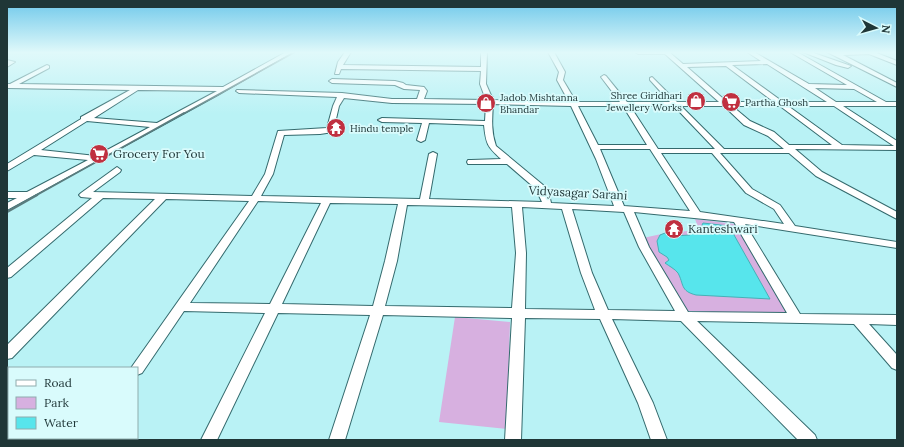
<svg xmlns="http://www.w3.org/2000/svg" width="904" height="447" font-family="Lora,serif">
<rect width="100%" height="100%" fill="#b9f2f5"/>
<!-- green -->
<g fill="#d7b0e0">
<path d="M695 219 735 224 790 315 687 311 643 238 666 233 699 230Z"/>
<path d="M455 317 510 322 507 429 439 422Z"/>
</g>
<!-- water -->
<path fill="#57e5ec" stroke="#46b0b6" d="M703 223 729 226 770 299 696 295C680 291 684 284 678 273 675 269 669 266 665 263L669 260 667 257 659 252 657 241 660 235 665 233 672 236 690 235V233H704L705 231 702 225Z"/>
<g fill="none" stroke-linecap="round" stroke-linejoin="round">
<!-- street casing -->
<g stroke="#346a6d" stroke-width="2">
<g id="street">
<path d="M286 52H293L218 95 7 210V203L17 198H7V192H27L88 160 34 155 7 171V164L81 119V117L130 90 7 88V84H10L47 65 49 66V68L19 84 223 87ZM138 90 217 91 157 123 94 118ZM87 121 150 127 96 156 41 150Z"/>
<path d="M345 52H351L343 65 481 67V52H487L486 84 493 100 569 102 557 80 559 72 548 52H554L565 72 563 80 576 102H620L601 77 604 75 606 76 627 102H670L650 80V78L652 77 677 102H719L665 54H638L635 52H669L683 64 761 61 747 52H754L809 84 847 85 790 52H797L886 102H897V106H843L897 141V150L795 149 822 172 897 212V219L816 176 789 153H720L752 189 780 205 795 226 897 242V248L745 224 800 314 897 315V325L869 324 897 355V370L892 368 854 324 697 321 815 435 817 440H798L681 321 612 319 653 403 667 440H651L638 403 600 319 525 318 521 440H505L512 318 383 315 345 440H329L370 315 278 313 217 440H201L265 313 184 311 142 373 137 375V368H131L249 201 166 199 12 358 7 359V345L155 199 103 198 11 277 7 278V268L92 198 81 197 79 195 81 193 117 167 121 170 120 172 93 192 252 196 265 174 278 131 327 128 333 106 337 97 239 93 236 91 237 90 342 93 392 99H417L420 90 404 89 395 85 332 83 329 81 332 79 395 81 403 83 406 85 424 87 427 91 424 99 486 100 480 84 481 71 341 69 339 74H335L338 62ZM767 64 827 102H783L732 65ZM726 66 774 102H727L687 67ZM815 88 854 89 877 102H836ZM344 98 392 103 486 104 485 121 382 118 378 120 382 122 422 123 417 140 421 142 425 140 429 123 484 125C486 144 487 146 501 159L471 160H468L467 162 468 164H507L536 189 542 202 429 199 437 154 433 152 429 154 420 199 261 196 273 174 284 135 320 134 333 132 339 106ZM493 104 571 106 596 159 614 206 551 203 549 194 543 185 496 146C491 132 492 119 493 104ZM578 106H623L647 145H598ZM630 106H674L715 149H658ZM681 106H724L744 125 768 136 784 149H724ZM732 106H780L832 145H789L774 132 750 121ZM788 106H834L894 146 842 145ZM600 149H650L690 211 624 206ZM661 153H712L746 193 774 209 784 224 700 212ZM258 201 321 203 270 304 190 303ZM330 203 398 204 385 261 373 306 282 304ZM407 205 512 207 516 253 512 308 385 306 397 261ZM522 207 562 209 581 273 595 310 525 309 526 253ZM572 209 624 212 639 247 675 311 608 310 592 273ZM634 212 734 222 787 313 688 312 649 247Z"/>
<path d="M803 52H811L851 66 848 68 836 65Z"/>
<path d="M827 52H874L897 61V65L869 54 843 55 897 83V87Z"/>
<path d="M7 60 15 62 7 67Z"/>
<rect x="7" y="371" width="2" height="12"/>
<path d="M9 424V438H13L7 440V425Z"/>
<path d="M81 438H97L96 440H80Z"/>
</g>
</g>
<!-- street -->
<use href="#street" fill="#fff" fill-rule="evenodd"/>
<!-- rail-far2 -->
<path stroke="#597c7e" stroke-width="1.5" d="M183 114 295 52"/>
<!-- rail-far1 -->
<path stroke="#597c7e" stroke-width="2" d="M35 196 184 113"/>
<!-- rail -->
<path stroke="#597c7e" stroke-width="2.5" d="M7 212 37 195"/>
</g>
<!-- sky -->
<linearGradient id="sky" x2="0" y2="1"><stop stop-color="#6ec8ea"/><stop offset="0.46" stop-color="#e0f9fa"/><stop offset="1" stop-color="#e0f9fa" stop-opacity="0"/></linearGradient>
<rect width="904" height="114" fill="url(#sky)"/>
<!-- icons -->
<defs>
<g id="shop-disc" transform="scale(1)"><circle r="9.5" fill="#c03040" stroke="#d9fbfc"/><path d="M-5-2.5h2.3a2.7 3.5 0 0 1 5.4 0H5L5.5 6h-11ZM-1.5-2.5h3a1.5 2.3 0 0 0-3 0Z" fill="#fff"/></g>
<g id="supermarket-disc" transform="scale(1)"><circle r="9.5" fill="#c03040" stroke="#d9fbfc"/><path d="M-6-5.5h2.5l.6 2H6L4.5 2H-2.5L-4.4-4H-6ZM-1.5 3.2a1.3 1.3 0 1 0 .1 0ZM3 3.2a1.3 1.3 0 1 0 .1 0Z" fill="#fff"/></g>
<g id="temple-disc" transform="scale(1)"><circle r="9.5" fill="#c03040" stroke="#d9fbfc"/><path d="M0-6L5-2H3V0L6.5 2.5H4V6H1.5V3h-3V6H-4V2.5H-6.5L-3 0V-2H-5Z" fill="#fff"/></g>
</defs>
<g fill-rule="evenodd">
<use href="#shop-disc" x="696" y="101"/>
<use href="#supermarket-disc" x="731" y="102"/>
<use href="#shop-disc" x="486" y="103"/>
<use href="#temple-disc" x="336" y="128"/>
<use href="#supermarket-disc" x="99" y="154"/>
<use href="#temple-disc" x="674" y="229"/>
</g>
<g text-anchor="middle" stroke-width="3.5" stroke-linejoin="round" paint-order="stroke">
<!-- far-poi labels -->
<g font-size="10" fill="#1f3637" stroke="#d9fbfc" text-anchor="start">
<text x="682" y="99" text-anchor="end">Shree Giridhari<tspan x="682" dy="12">Jewellery Works</tspan></text>
<text x="500" y="101">Jadob Mishtanna<tspan x="500" dy="12">Bhandar</tspan></text>
<text x="745" y="106">Partha Ghosh</text>
<text x="350" y="132">Hindu temple</text>
</g>
<!-- poi labels -->
<g font-size="12" fill="#1f3637" stroke="#d9fbfc" text-anchor="start">
<text x="113" y="158">Grocery For You</text>
<text x="688" y="233">Kanteshwari</text>
</g>
<!-- street labels -->
<g font-size="12" fill="#1f3637" stroke="#d9fbfc">
<text transform="translate(578 193) rotate(3)" y="4">Vidyasagar Sarani</text>
</g>
</g>
<!-- border -->
<rect width="904" height="447" fill="none" stroke="#1f3637" stroke-width="16"/>
<!-- legend -->
<rect x="8" y="367" width="130" height="72" fill="#d9fbfc" stroke="#8facad"/>
<rect x="16" y="380" width="20" height="6" fill="#ffffff" stroke="#8facad"/>
<text x="44" y="387" font-size="12" fill="#1f3637">Road</text>
<rect x="16" y="397" width="20" height="12" fill="#d7b0e0" stroke="#8facad"/>
<text x="44" y="407" font-size="12" fill="#1f3637">Park</text>
<rect x="16" y="417" width="20" height="12" fill="#57e5ec" stroke="#8facad"/>
<text x="44" y="427" font-size="12" fill="#1f3637">Water</text>
<!-- north arrow -->
<g transform="translate(876 28) rotate(96)" stroke="#d9fbfc" stroke-width="3" paint-order="stroke">
<path d="M0-3L7 15L0 10L-7 15Z" fill="#1f3637"/>
<text y="-6" font-size="11" font-weight="bold" text-anchor="middle" fill="#1f3637">N</text>
</g>
</svg>
